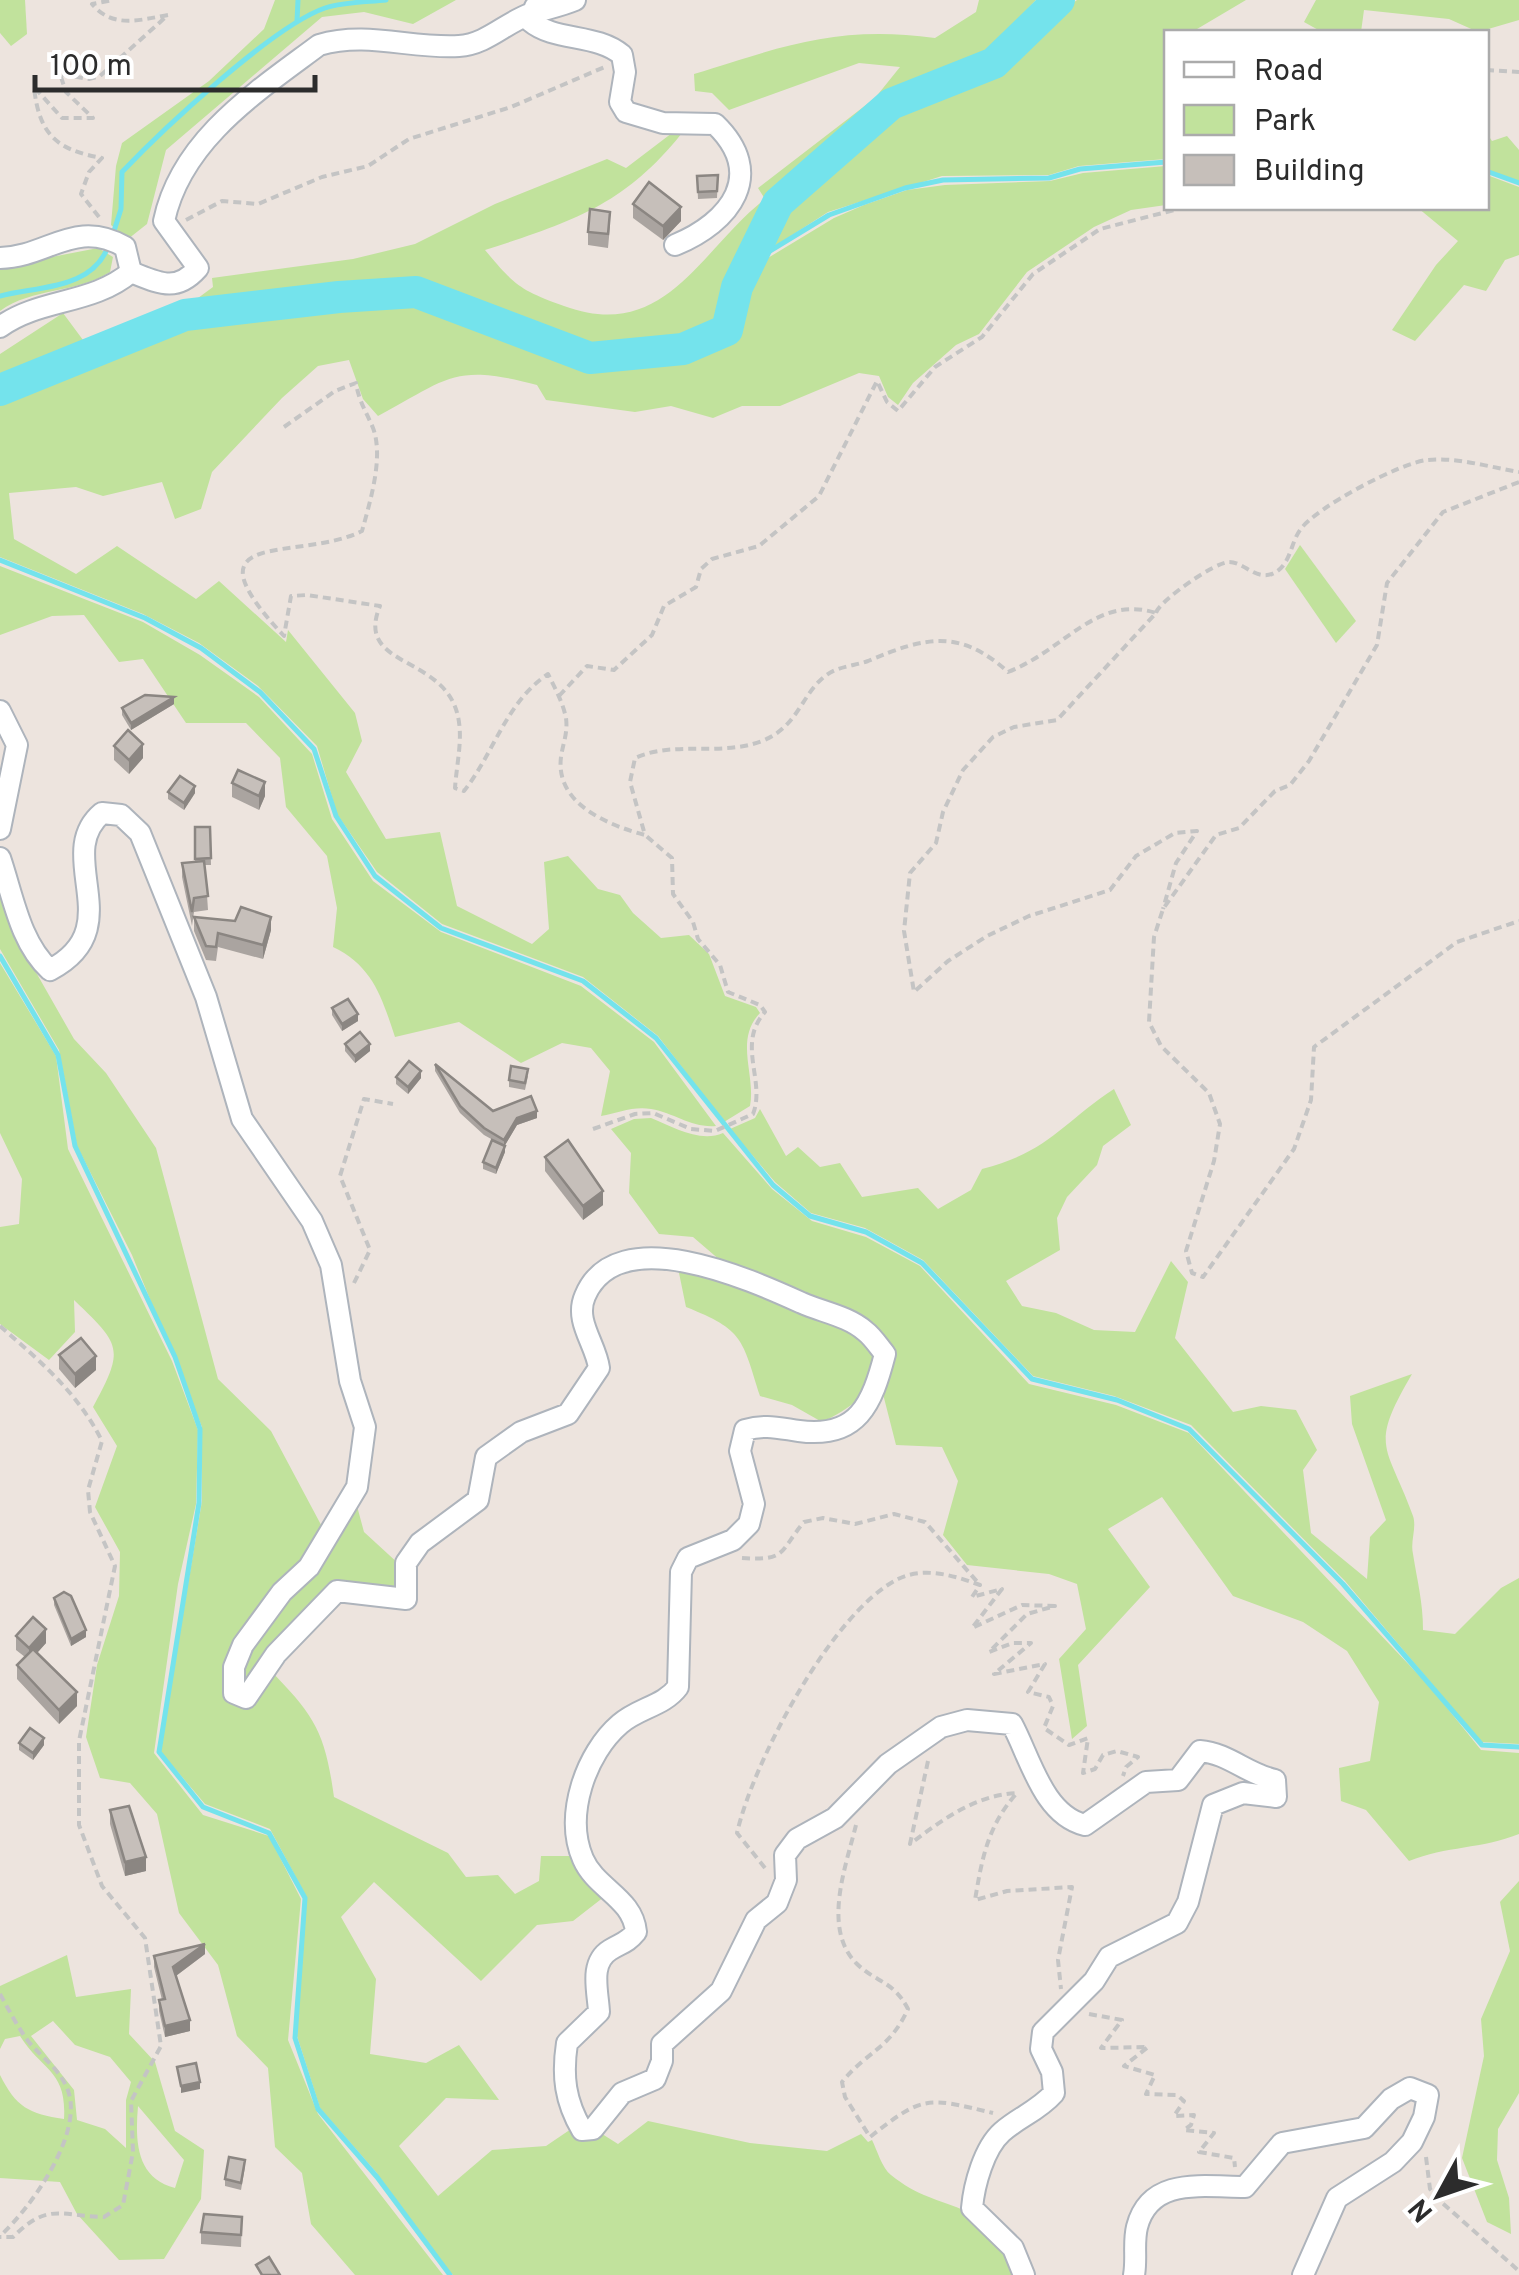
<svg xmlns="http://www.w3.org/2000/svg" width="1519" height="2275" font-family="Overpass,sans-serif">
<rect width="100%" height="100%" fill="#ede4de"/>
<!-- green -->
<g fill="#c1e29c" fill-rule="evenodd">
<path d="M0 0H25L27 34 11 46 0 33Z"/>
<path d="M275 0H456L413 24 364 12 322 17 166 150 147 224 128 239 111 225 116 166 122 143 209 81 264 29Z"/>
<path d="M979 0H1036L984 56 913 85 886 101 771 204 720 328 675 344 597 353 415 288 338 294 200 309 155 321 0 384V354L63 313 83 340 198 298 213 287 212 278 353 259 415 244 495 204 607 159 626 168 672 133 686 128C627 204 575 221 485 250 515 286 520 290 564 306 665 343 699 251 765 199L758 188 875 98 900 67 859 63 729 110 712 93 695 91 694 74C784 46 838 25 935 38L976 12Z"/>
<path d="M1077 0H1246L1192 32H1166V159L1079 166 1049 175 942 176 828 212 752 261 780 206 893 105 995 64Z"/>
<path d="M1316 0H1519V20L1478 32 1449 19 1364 10 1361 32H1322L1304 22Z"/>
<path d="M1486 132 1492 141 1507 136 1519 150V181L1487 170Z"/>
<path d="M1166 166V205L1131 210 1094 227 1027 272 979 334 956 345 913 383 898 405 888 397 879 376 859 373 780 406H742L713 418 671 406 635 412 546 400 537 385C454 363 449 378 378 416L363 399 349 360 318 366 282 398 212 472 201 509 175 519 162 482 103 496 76 487 9 493 14 539 76 574 117 546 196 599 219 581 286 642 288 630 355 713 362 741 346 772 386 839 440 832 457 906 532 944 549 929 544 862 568 856 598 889 620 895 633 913 661 938 689 935 709 954 725 996 756 1007 760 1013C734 1040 756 1075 750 1106L724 1122 658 1036 583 977 442 924 377 872 337 814 317 746 258 686 199 643 143 614 0 557V394L187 319 342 301 416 296 592 362 688 353 732 332 742 289 753 267 834 218 864 205 907 190 945 185 1050 181 1083 173Z"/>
<path d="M1487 175 1519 187V255L1505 260 1486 291 1464 285 1415 341 1392 330 1436 265 1458 241 1418 208H1486Z"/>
<path d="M98 248 113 257 110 272C75 294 33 287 0 311V267Z"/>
<path d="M1300 545 1356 621 1336 643 1285 569Z"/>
<path d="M0 566 143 622 200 655 259 697 312 754 332 819 373 881 441 932 581 986 654 1042 716 1126C691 1128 675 1113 651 1109 633 1106 618 1113 601 1116L610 1071 591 1048 562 1043 521 1063 459 1022 395 1037C382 998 373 966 333 947L337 908 327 856 286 807 280 758 246 723H186L143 659 119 662 84 615 52 616 0 635Z"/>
<path d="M0 876 29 960 74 1039 106 1073 156 1148 218 1379 271 1431 327 1536 256 1618 235 1704 241 1708 246 1704 269 1669C315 1716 325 1732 334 1797L448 1853 466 1877 498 1875 515 1894 539 1881 541 1856H572L609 1893 573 1921 537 1925 481 1981 374 1882 341 1917 376 1979 370 2054 426 2063 459 2045 499 2100 446 2098 399 2146 438 2196 492 2150 546 2146 574 2127 599 2132 618 2144 648 2121 750 2143 827 2151 861 2134 868 2142 872 2140C877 2150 882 2168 891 2175 942 2217 986 2191 1017 2275H453L439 2262 376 2172 320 2108 297 2036 306 1896 270 1829 205 1804 160 1751 202 1501V1427L132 1255 77 1146 59 1050 0 949Z"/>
<path d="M0 963 56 1056 68 1149 172 1361 198 1430 196 1504 178 1584 154 1753 203 1815 269 1836 301 1899 288 2040 318 2114 443 2275H355L311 2224 302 2173 275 2147 268 2068 237 2036 218 1965 179 1913 157 1814 130 1783 100 1778 86 1737 97 1665 119 1596 120 1552 95 1507 117 1446 93 1407C125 1348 121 1345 74 1300L75 1332 49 1360 0 1324V1227L19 1224 22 1179 0 1133Z"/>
<path d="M1114 1089 1131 1125 1103 1146 1097 1165 1067 1197 1057 1218 1060 1250 1006 1281 1022 1306 1056 1313 1094 1330 1135 1332 1171 1261 1188 1282 1175 1338 1233 1412 1261 1406 1296 1410 1317 1450 1303 1470 1311 1533 1367 1579 1370 1537 1386 1520 1352 1424 1350 1396 1412 1374C1368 1449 1387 1444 1413 1516 1417 1528 1410 1541 1413 1554 1417 1580 1423 1602 1423 1630L1455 1634 1501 1588 1519 1578V1744L1481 1742 1345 1581 1191 1425 1114 1396 1033 1376 923 1260 865 1228 811 1213 775 1182 730 1129 755 1118 760 1109 786 1156 798 1147 820 1167 840 1163 862 1197 918 1188 938 1209 971 1190 982 1169C1049 1152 1062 1123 1114 1089Z"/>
<path d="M651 1118C673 1127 700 1143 723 1133L772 1189 812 1221 866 1237 920 1266 1029 1384 1116 1405 1189 1433 1431 1688 1481 1750 1519 1753V1834C1482 1849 1446 1846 1409 1861L1366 1810 1341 1801 1339 1768 1370 1761 1379 1702 1347 1651 1303 1622 1233 1596 1162 1497 1108 1529 1150 1587 1078 1665 1087 1726 1072 1739 1059 1659 1086 1629 1077 1584 1049 1574 967 1565 943 1535 958 1481 942 1447 896 1445 883 1394 890 1352 728 1267 693 1237 659 1234 629 1193 631 1153 611 1129 634 1119Z"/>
<path d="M678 1268 697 1271 858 1333C894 1374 862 1404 822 1422L792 1405 760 1396C742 1339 744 1330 686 1307Z"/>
<path d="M357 1506 364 1532 400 1565 402 1595 337 1587 246 1690 237 1666Z"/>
<path d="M1519 1881V2093L1498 2129 1497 2160 1509 2198 1511 2234 1487 2222 1462 2158 1484 2056 1481 2019 1510 1951 1500 1902Z"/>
<path d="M67 1955 76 1997 131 1989 129 2034 155 2062 175 2131 204 2150 201 2199 164 2259 119 2260 77 2214 60 2182 0 2178V2075C16 2107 29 2114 64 2119 67 2070 42 2071 20 2036L5 2039 0 2049V1986ZM53 2021 75 2045 110 2057 131 2082 126 2100V2148L105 2129 77 2120 74 2090 31 2036ZM138 2106 184 2160 175 2188C136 2178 135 2141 138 2106Z"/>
</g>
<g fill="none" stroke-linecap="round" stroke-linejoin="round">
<!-- stream -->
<g stroke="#74e3ec" stroke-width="5">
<path d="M297 21 298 0"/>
<path d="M1486 171 1519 183"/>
<path d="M113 234 121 209 122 172C163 129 273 26 325 8 343 2 367 2 386 0"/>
<path d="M747 265 829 215 905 188 943 180 1049 178 1080 169 1166 162"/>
<path d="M0 296C38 286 94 290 109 244"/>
<path d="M0 560 145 618 201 648 260 692 314 749 336 816 375 876 441 928 583 981 656 1038 773 1185 810 1216 866 1232 922 1263 1032 1379 1117 1400 1189 1429 1343 1584 1482 1745 1519 1747"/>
<path d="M0 956 58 1055 75 1146 175 1357 200 1429 199 1503 159 1752 203 1807 269 1833 305 1898 295 2038 318 2109 377 2177 450 2275"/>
</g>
<!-- river -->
<path stroke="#74e3ec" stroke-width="32" d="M0 390 185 315 339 297 416 292 590 358 683 349 727 330 737 287 778 203 891 104 994 63 1059 0"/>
<!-- minor casing -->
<g stroke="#aeb4bc" stroke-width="24">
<g id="minor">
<path d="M535 7 530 21C555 42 596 33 622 55L625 72 620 102 626 112 663 123 715 124C767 174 731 222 675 245"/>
<path d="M0 258C48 257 75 218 125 247L131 272C92 305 40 298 0 327"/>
<path d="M131 272C159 283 176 293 198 268L164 221C181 140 256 92 319 45 367 31 411 49 459 46 487 44 505 23 530 14 545 9 561 6 575 0"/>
<path d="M0 711 17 745 0 829"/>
<path d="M0 858C13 896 20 943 50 970 131 928 52 855 102 813L121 815 140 833 206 997 242 1119 312 1221 331 1265 350 1381 365 1427 357 1487 309 1567 282 1592 243 1645 234 1667V1693L246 1698 276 1654 337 1591 406 1599V1563L420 1543 478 1500 486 1457 521 1432 568 1414 599 1368C596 1344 574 1321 585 1296 617 1219 751 1280 802 1303 822 1312 848 1316 865 1331 873 1337 879 1347 885 1354 872 1404 858 1439 799 1431 778 1428 765 1424 745 1430L740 1451 754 1504 749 1524 733 1540 688 1558 681 1572 678 1687C664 1706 638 1708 620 1724 586 1753 564 1815 583 1859 596 1889 633 1898 636 1932 627 1943 621 1943 610 1950 589 1963 598 1991 599 2012L567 2043C562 2076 565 2101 582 2130L593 2129 622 2093 655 2079 662 2061V2044L721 1991 756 1920 777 1903 786 1880 785 1855 797 1839 835 1818 888 1764 941 1727 967 1720 1012 1724C1030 1757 1043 1815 1085 1825L1146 1782 1178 1780 1200 1751C1228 1753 1247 1774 1275 1780L1276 1797 1243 1793 1213 1805 1188 1902 1177 1923 1109 1957 1094 1981 1043 2032 1041 2049 1052 2072 1054 2093C1038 2111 1019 2117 1002 2132 984 2148 974 2185 972 2208L1013 2248 1024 2275"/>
<path d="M1134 2275C1137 2259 1133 2243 1137 2227 1150 2176 1204 2187 1245 2187L1282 2143 1364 2128 1391 2099 1410 2088 1428 2095 1424 2117 1412 2142 1393 2162 1337 2198 1303 2275"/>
</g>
</g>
<!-- path -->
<g stroke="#c4c4c4" stroke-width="4" stroke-dasharray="8 5" stroke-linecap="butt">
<path d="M1486 70 1519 72"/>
<path d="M99 217 81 194 89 172 102 158C57 150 39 135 34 87L62 118H93L66 92 60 74 89 79 100 76 168 15C139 20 113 29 92 4L113 0"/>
<path d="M186 220 222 201 258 204 322 177 368 166 409 139 511 107 607 66"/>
<path d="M284 427 335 391 356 383C359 402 366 411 373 428 384 457 370 502 362 531 298 563 180 525 284 636L291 596 307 595 380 606C356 663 430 656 453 702 466 729 457 758 455 788L464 791C494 753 506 702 548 674 555 688 563 703 566 718 568 733 563 743 561 757 555 804 608 825 645 835L630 782 635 758C675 740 720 757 762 741 798 727 801 695 825 676 838 666 854 666 868 661 925 637 959 628 1008 672 1065 650 1096 594 1156 613L1057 720 1014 727 993 737 963 770 943 812 936 843 910 873 904 931 914 992 948 961 987 936 1029 916 1110 890 1136 856 1175 833 1197 831 1176 863 1163 909"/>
<path d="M1519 482 1443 512 1387 583 1377 645 1309 761 1290 785 1275 791 1239 828 1216 835 1163 909 1154 937 1149 1022 1161 1046 1209 1093 1220 1124 1214 1161 1186 1251 1192 1273 1203 1277 1294 1149 1311 1100 1314 1047 1457 942 1519 921"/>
<path d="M1156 613C1159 601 1215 562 1229 562 1244 562 1255 580 1272 574 1291 566 1290 544 1300 530 1316 507 1400 463 1427 460 1457 457 1489 467 1519 472"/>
<path d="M559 696 587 666 614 670 652 635 664 606 696 587 701 569 712 559 759 546 819 496 877 381 887 402 898 411 935 367 982 337 1033 274 1100 229 1182 208"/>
<path d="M593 1129 635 1114 653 1113 691 1129 715 1131 753 1114C766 1081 736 1044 765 1012L760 1005 728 992 720 965 698 939 693 922 673 894 672 858 645 835"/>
<path d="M354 1283 370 1250 340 1176 364 1099 393 1104"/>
<path d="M0 1326C40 1361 78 1393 102 1441L88 1490 90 1512 115 1566 79 1741V1825L102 1886 145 1938 161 2046 131 2101 133 2152 123 2205 104 2217C60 2216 48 2202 13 2237H0"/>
<path d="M742 1558C787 1561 779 1552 804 1522L823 1518 855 1524 894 1514 925 1522 980 1585"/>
<path d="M928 1761 910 1844C942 1820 975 1795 1017 1793 988 1825 982 1858 975 1900L1007 1891 1072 1887 1058 1960 1061 1989"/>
<path d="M856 1825C846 1866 822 1928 856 1963 876 1983 893 1980 908 2009 889 2050 868 2050 842 2082L845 2097 870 2137C923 2095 927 2097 993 2113"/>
<path d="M765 1868 737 1833C753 1762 832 1612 898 1579 925 1566 955 1576 980 1585L972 1597 1002 1589 972 1628 1022 1605 1055 1606 1027 1614 989 1652 1013 1643H1031L994 1674 1045 1664 1028 1692 1049 1697 1053 1706 1044 1728 1069 1745 1088 1738 1083 1773 1095 1769 1103 1755 1117 1751 1138 1757 1126 1767 1123 1776"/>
<path d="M0 1994C9 2010 17 2026 28 2041 42 2058 58 2067 67 2088 86 2131 31 2208 0 2236"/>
<path d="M1089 2014 1122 2020 1101 2048 1148 2047 1124 2066 1155 2075 1146 2094 1177 2095 1184 2101 1174 2116 1194 2115 1191 2125 1184 2130 1214 2133 1199 2152 1234 2158 1235 2167"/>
<path d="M1426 2157 1430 2189 1439 2200 1519 2271"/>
</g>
<!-- minor -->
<use href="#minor" stroke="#fff" stroke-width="20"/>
</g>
<!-- wall -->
<g fill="#aaa4a0">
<path d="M718 175 717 198 698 199 697 176Z"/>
<path d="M633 204 681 221 663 240 633 218Z"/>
<path d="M610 226 608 248 588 245V232Z"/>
<path d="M174 704 131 730 122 715V708Z"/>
<path d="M114 746 143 758 129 774 114 760Z"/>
<path d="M232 783 265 796 259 810 232 797Z"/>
<path d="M168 792 195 793 184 810 168 799Z"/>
<path d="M195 827H210L211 865H205L208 910 194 912 192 926 182 877V863L195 862Z"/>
<path d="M194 917 271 930 263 959 218 947 216 961 206 960 194 931Z"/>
<path d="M332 1008 358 1021 342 1031 332 1015Z"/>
<path d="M345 1044 370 1051 355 1063 345 1051Z"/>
<path d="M435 1064 493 1111 537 1118 517 1125 505 1145V1152L496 1174 483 1169V1162L493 1140 484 1135 460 1113 435 1071Z"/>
<path d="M528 1076 525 1090 509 1087V1080Z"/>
<path d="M396 1077 421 1078 408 1094 396 1084Z"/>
<path d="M545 1157 603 1205 583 1220 545 1171Z"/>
<path d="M59 1355 96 1370 75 1388 59 1369Z"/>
<path d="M54 1598 86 1637 71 1646 54 1605Z"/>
<path d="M16 1636 46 1643 37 1653 77 1706 59 1724 17 1679V1665L25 1657 16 1650Z"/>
<path d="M19 1743 44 1745 33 1760 19 1750Z"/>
<path d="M110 1810 146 1871 125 1876 110 1824Z"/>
<path d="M205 1954 176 1976 190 2031 165 2037 159 2011V2000H162L154 1967V1956Z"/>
<path d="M245 2167 241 2190 225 2186V2179Z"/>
<path d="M242 2217 241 2247 201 2244V2232Z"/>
</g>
<!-- shaded-wall -->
<g fill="#8b8682">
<path d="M681 207V221L663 240V226Z"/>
<path d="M174 697V704L131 730V723Z"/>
<path d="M143 744V758L129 774V760Z"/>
<path d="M265 782V796L259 810V796Z"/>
<path d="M195 786V793L184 810V803Z"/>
<path d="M271 917V930L263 959V945Z"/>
<path d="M358 1014V1021L342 1031V1024Z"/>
<path d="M370 1044V1051L355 1063V1056Z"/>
<path d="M421 1071V1078L408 1094V1087Z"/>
<path d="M537 1111V1118L517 1125 504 1147V1140L517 1118Z"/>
<path d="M505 1146V1152L496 1174V1168Z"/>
<path d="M603 1191V1205L583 1220V1206Z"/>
<path d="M96 1356V1370L75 1388V1374Z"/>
<path d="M46 1629V1643L29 1662V1648Z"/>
<path d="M86 1630V1637L71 1646V1639Z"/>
<path d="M77 1692V1706L59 1724V1710Z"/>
<path d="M44 1738V1745L33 1760V1753Z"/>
<path d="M146 1857V1871L125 1876V1862Z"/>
<path d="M205 1944V1954L173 1978V1967Z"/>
<path d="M190 2020V2031L165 2037V2026Z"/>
<path d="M200 2082V2089L181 2093V2086Z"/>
</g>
<!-- building -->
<g fill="#c6bfba" stroke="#8b8682" stroke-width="2.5">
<path d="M718 175 717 191 698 192 697 176Z"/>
<path d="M649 182 681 207 663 226 633 204Z"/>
<path d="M590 209 610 212 608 234 588 232Z"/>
<path d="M145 695 174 697 131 723 122 708Z"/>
<path d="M128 730 143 744 129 760 114 746Z"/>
<path d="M238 770 265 782 259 796 232 783Z"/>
<path d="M180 776 195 786 184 803 168 792Z"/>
<path d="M195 827H210L211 858 195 859Z"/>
<path d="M204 861 208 896 194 898 192 912 182 863Z"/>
<path d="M241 907 271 917 263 945 218 933 216 947 206 946 194 917 235 921Z"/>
<path d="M348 999 358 1014 342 1024 332 1008Z"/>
<path d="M360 1032 370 1044 355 1056 345 1044Z"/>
<path d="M409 1061 421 1071 408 1087 396 1077Z"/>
<path d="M435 1064 493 1111 531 1096 537 1111 517 1118 504 1140 484 1128 460 1106Z"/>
<path d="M511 1066 528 1069 525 1083 509 1080Z"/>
<path d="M492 1140 505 1146 496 1168 483 1162Z"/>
<path d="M568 1140 603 1191 583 1206 545 1157Z"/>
<path d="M81 1338 96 1356 75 1374 59 1355Z"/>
<path d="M64 1592 71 1596 86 1630 71 1639 54 1598Z"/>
<path d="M33 1617 46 1629 29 1648 16 1636Z"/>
<path d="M33 1649 77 1692 59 1710 17 1665Z"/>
<path d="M30 1728 44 1738 33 1753 19 1743Z"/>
<path d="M129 1806 146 1857 125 1862 110 1810Z"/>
<path d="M205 1944 173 1967 190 2020 165 2026 159 2000 165 1999 154 1956Z"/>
<path d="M196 2063 200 2082 181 2086 177 2067Z"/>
<path d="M229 2157 245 2160 241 2183 225 2179Z"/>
<path d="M204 2214 242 2217 241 2235 201 2232Z"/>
<path d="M269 2257 280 2275H262L256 2265Z"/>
</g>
<!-- legend -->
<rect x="1164" y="30" width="325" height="180" fill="#ffffff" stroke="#ababab" stroke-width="2.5"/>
<rect x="1184" y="62" width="50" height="15" fill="#ffffff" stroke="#ababab" stroke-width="2.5"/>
<text x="1254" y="80" font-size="30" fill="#2c2c2c">Road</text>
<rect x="1184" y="105" width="50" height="30" fill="#c1e29c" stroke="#ababab" stroke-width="2.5"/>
<text x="1254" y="130" font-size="30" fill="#2c2c2c">Park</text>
<rect x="1184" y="155" width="50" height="30" fill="#c6bfba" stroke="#ababab" stroke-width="2.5"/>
<text x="1254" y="180" font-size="30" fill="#2c2c2c">Building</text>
<!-- north arrow -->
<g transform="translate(1439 2195) rotate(230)" stroke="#ffffff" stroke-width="8" paint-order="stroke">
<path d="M0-8L18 38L0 25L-18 38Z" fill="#2c2c2c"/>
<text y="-15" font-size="28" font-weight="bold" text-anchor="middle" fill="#2c2c2c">N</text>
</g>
<!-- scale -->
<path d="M35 75v15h280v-15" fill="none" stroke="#2c2c2c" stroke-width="5"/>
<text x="50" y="75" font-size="30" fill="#2c2c2c" stroke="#ffffff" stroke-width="8" paint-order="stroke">100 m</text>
</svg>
